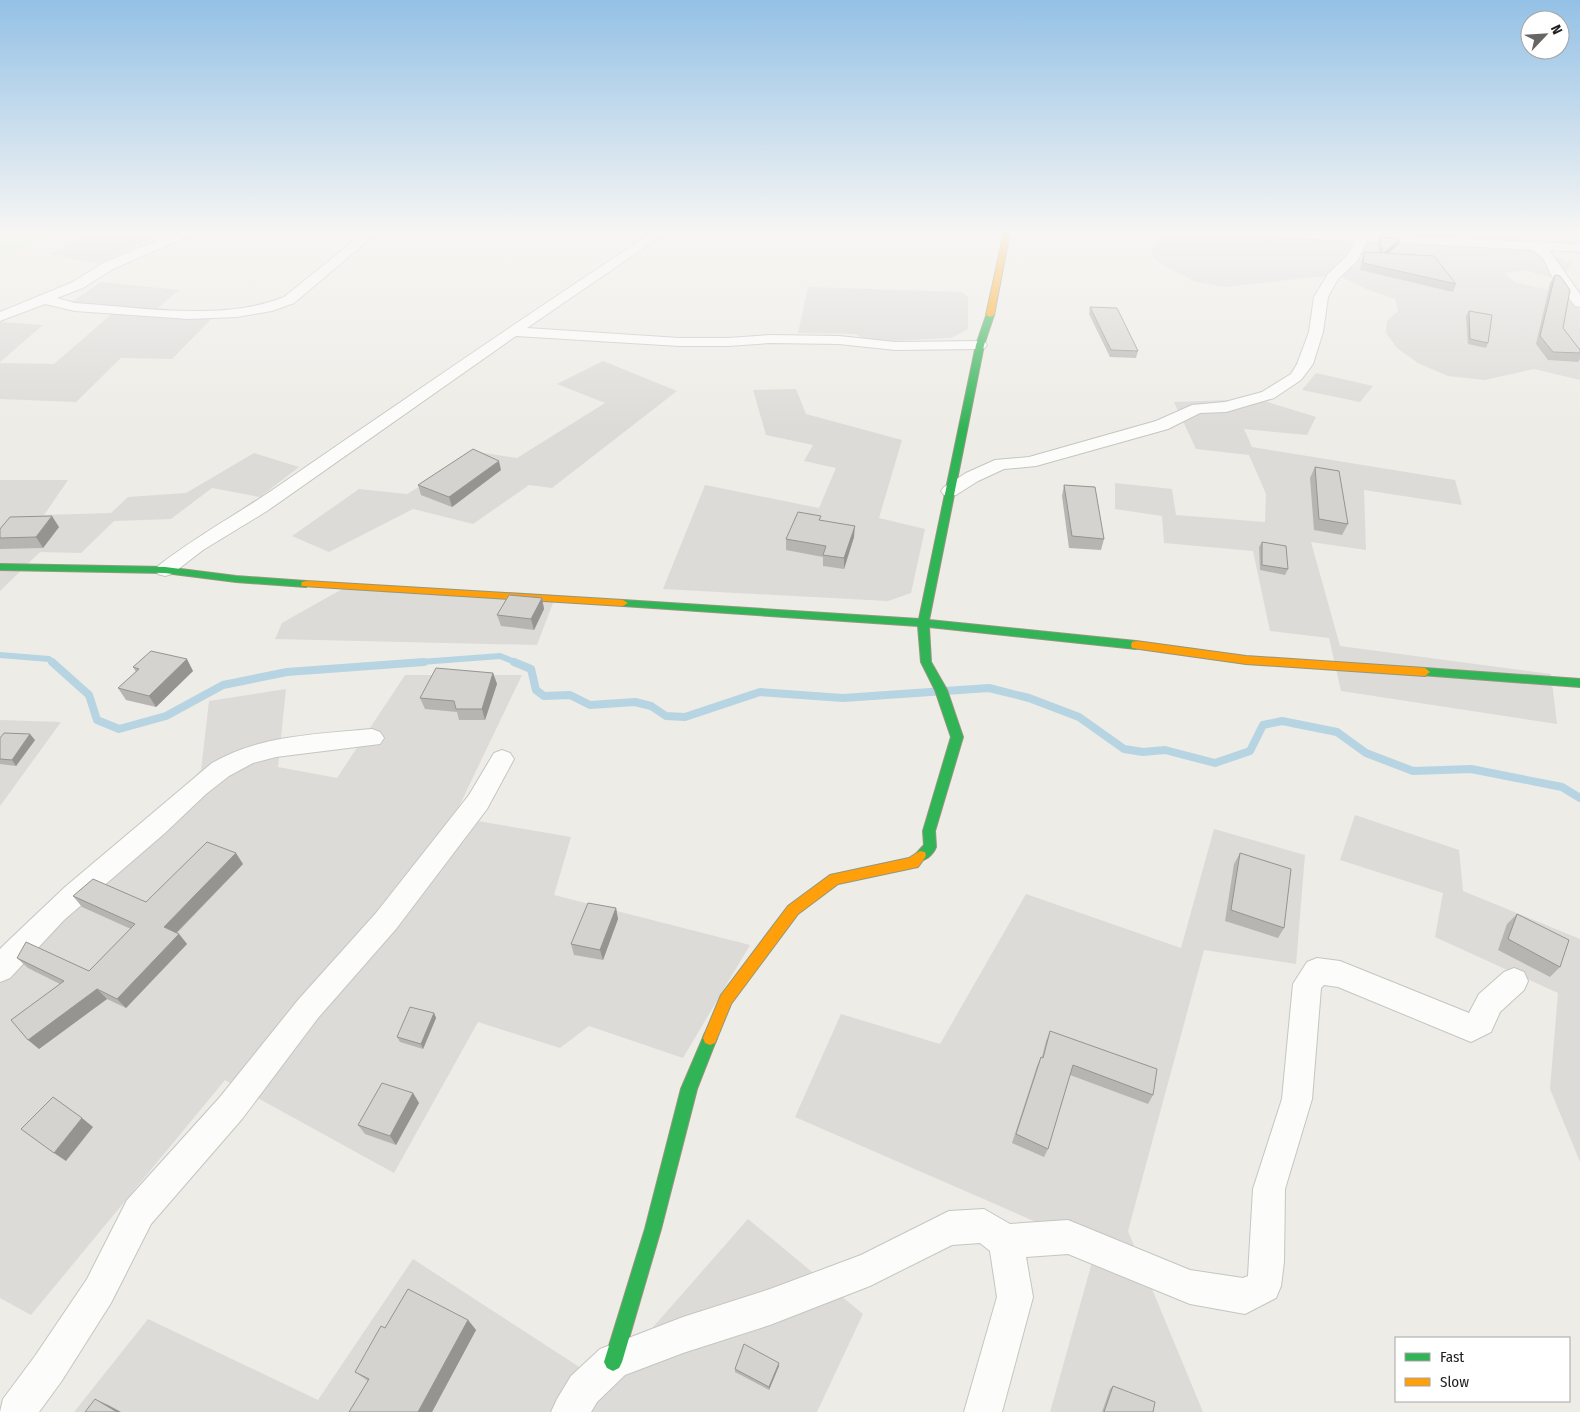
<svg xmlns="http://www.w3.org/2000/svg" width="1580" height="1412" font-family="'Fira Sans Condensed',sans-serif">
<rect width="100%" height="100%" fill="#edece6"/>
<!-- residential -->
<g fill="#dcdbd8">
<path d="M97 232H146L158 235 98 264 49 254Z"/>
<path d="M1168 232H1509L1531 248 1571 263 1565 276 1556 279 1524 270 1504 273 1516 283 1550 290 1563 296 1580 310V380L1534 369 1485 380 1448 376 1418 363 1397 348 1386 333 1387 321 1398 311 1395 299 1366 289 1342 277H1314L1226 287 1195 282 1156 261 1151 250Z"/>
<path d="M101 282 179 290 152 313 215 315 172 359 121 358 76 402 0 399V363L54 364 114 312 62 309Z"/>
<path d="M808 287 962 292 968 297V329L951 338 868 342 856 334 798 333Z"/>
<path d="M0 322 43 325 0 362Z"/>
<path d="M603 361 677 391 552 488 529 485 473 524 413 509 329 552 292 536 359 489 407 494 478 452 517 458 605 403 557 384Z"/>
<path d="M1316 373 1373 386 1360 402 1302 390Z"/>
<path d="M796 389 806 414 902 440 879 518 925 529 911 593 888 601 663 589 705 485 819 508 836 468 804 461 813 445 766 435 753 390Z"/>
<path d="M1258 399 1316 417 1307 435 1244 429 1252 447 1455 480 1462 505 1364 490 1366 550 1311 542 1340 646 1551 674 1557 724 1341 691 1329 638 1270 631 1253 551 1164 543 1162 516 1115 509V483L1172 489 1176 515 1265 522 1266 494 1249 455 1196 449 1174 402Z"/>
<path d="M254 453 299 467 260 497 212 488 171 519 114 521 81 553 40 552 0 591V480H68L44 515 111 513 128 497 186 493Z"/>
<path d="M344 588 556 595 537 645 275 639 282 623Z"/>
<path d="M405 675H522L454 817 571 837 554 895 750 945 683 1058 589 1026 560 1048 478 1022 394 1173 225 1080 31 1315 0 1298V968L201 770 209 701 286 689 278 767 337 778Z"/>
<path d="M0 720 61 722 0 806Z"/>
<path d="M1355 815 1459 850 1463 891 1580 939V1162L1550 1089 1558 993 1435 937 1443 893 1340 860Z"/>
<path d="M1214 829 1305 855 1296 964 1204 950 1128 1231 1203 1412H1050L1096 1248 795 1117 841 1014 940 1044 1026 894 1181 948Z"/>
<path d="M748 1219 863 1314 817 1412H74L148 1319 318 1400 413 1259 604 1383Z"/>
</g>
<!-- grass -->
<path fill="#d4edc2" d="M0 232H56L0 259Z"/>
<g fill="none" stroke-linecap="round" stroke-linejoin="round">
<!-- stream-far1 -->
<g stroke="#b7d4e2" stroke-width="6">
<path d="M0 655 49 659 53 663"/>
<path d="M408 663 500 656 517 663"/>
</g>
<!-- stream -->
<g stroke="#b7d4e2" stroke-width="8">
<path d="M52 662 89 695 97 720 119 729 166 716 223 685 287 672 424 662"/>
<path d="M514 662 531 669 536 690 544 696 570 695 590 705 635 702 651 706 666 716 685 717 760 692 843 698 989 688 1029 698 1079 717 1124 749 1143 752 1165 750 1215 763 1250 751 1263 725 1282 721 1337 732 1366 753 1413 771 1471 769 1562 787 1580 798"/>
</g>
<!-- street casing -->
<g stroke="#c5c5c2" stroke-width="2">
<g id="street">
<path d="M177 232H193L191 235 113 269 83 288 57 298 75 303C140 307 222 322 284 297L365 232H378L294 303 272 311 237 317 189 319 75 311 45 304 0 321V312L73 282 103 263Z"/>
<path d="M653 232H667L527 328 679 338H728L770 335 839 336 895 342 980 341 985 342 987 345 985 348 980 349 895 350 839 344 770 343 728 346H679L516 336 267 511 203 550 172 574 165 576 158 574 155 570 158 566C199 534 245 510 287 480 409 396 530 313 653 232Z"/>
<path d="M1129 232H1321L1580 244V252L1549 250 1580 294V307L1575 306 1552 276 1543 258 1533 250 1367 241 1357 261 1338 279 1328 297 1323 332 1313 364 1301 380 1274 398 1226 412 1200 413 1168 429 1036 466 1004 469 978 481 956 495 950 496 944 495 941 491 944 487 966 473 995 460 1029 457 1156 421 1192 405 1225 402 1262 392 1291 374 1297 364 1309 332 1314 297 1328 274 1347 256 1355 241 1274 237 1135 236Z"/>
<path d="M372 729 380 732 384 738 380 744 276 757 253 763 229 776 206 794 165 833 64 920 10 978 0 982V949L8 941 65 887 212 763C260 735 318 734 372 729Z"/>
<path d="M502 750 510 753 514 759 487 809 396 929 318 1018 242 1119 151 1224 111 1303 61 1382 39 1412H0L3 1399 35 1356 87 1279 127 1200 220 1097 298 1000 376 913 469 795 494 753Z"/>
<path d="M1317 958 1340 961 1469 1013 1479 994 1504 972 1514 968 1524 972 1528 981 1524 990 1500 1012 1491 1032 1471 1042 1338 987 1324 985 1321 988 1312 1099 1285 1189 1284 1262 1281 1286 1276 1298 1245 1314 1190 1304 1068 1254 1026 1257 1033 1297 1002 1412H964L997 1297 990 1251 980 1243 952 1245 870 1286 770 1325 683 1353 625 1375 597 1402 591 1412H551L557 1399 571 1376 600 1349 683 1317 770 1289 861 1255 949 1211 984 1209 1010 1224 1068 1220 1190 1270 1243 1278 1248 1276 1253 1189 1282 1099 1293 984 1307 962Z"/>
</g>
</g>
<!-- fast casing -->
<g stroke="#92977e" stroke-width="2">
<g id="fast">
<path d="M987 313 994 315 984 345 929 620 1136 641 1141 645 1136 649 929 627 931 662 947 690 963 737 935 831 936 847C933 855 924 863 915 860L914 856 924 845 923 831 951 737 935 690 921 662 918 626 623 606 618 603 623 600 919 619 976 345Z"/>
<path d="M0 564 165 567 236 576 306 581 311 584 306 587 236 582 165 573 0 570Z"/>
<path d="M1425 668 1580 679V687L1421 675 1420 672 1421 669Z"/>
<path d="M710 1031 715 1033 717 1038 697 1089 661 1229 622 1362 619 1368 613 1371 607 1368 604 1362 645 1229 681 1089 705 1033Z"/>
</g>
</g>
<!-- slow casing -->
<g stroke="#92977e" stroke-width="2">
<g id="slow">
<path d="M1004 232H1010L994 315 990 317 986 315Z"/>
<path d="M306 581 623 600 628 603 623 606 302 586 301 584 302 582Z"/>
<path d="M1136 641 1246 656 1425 668 1430 672 1425 676 1246 664 1132 648 1131 645 1132 642Z"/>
<path d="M920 851 925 852 926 856 918 867 913 868 838 884 798 914 731 1004 715 1043 710 1045 705 1043 703 1038 721 995 788 906 830 875 909 858Z"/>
</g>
</g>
<!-- street -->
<use href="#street" fill="#fcfcfb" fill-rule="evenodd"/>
<!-- fast -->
<use href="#fast" fill="#30b455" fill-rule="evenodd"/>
<!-- slow -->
<use href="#slow" fill="#ff9f0a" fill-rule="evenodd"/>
</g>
<!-- wall -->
<g fill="#b7b5b2">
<path d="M1381 232H1413L1410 234 1381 233Z"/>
<path d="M1379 237 1401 238 1398 245 1389 253 1456 284 1453 292 1360 270 1362 259 1364 252 1379 253 1377 243Z"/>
<path d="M1555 275 1563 328 1580 350V359L1578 362 1548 360 1536 344 1550 283Z"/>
<path d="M1090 307 1138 351 1136 358 1110 357 1089 314Z"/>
<path d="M1469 311 1488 343 1486 348 1468 344 1466 316Z"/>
<path d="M1315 467 1348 524 1342 535 1314 530 1310 478Z"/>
<path d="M501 470 452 507 421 495 418 485Z"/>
<path d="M1064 485 1104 539 1101 550 1069 548 1062 496Z"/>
<path d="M821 520 854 537 844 569 823 566V557L786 550V539Z"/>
<path d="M59 527 43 548 0 549V529Z"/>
<path d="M1262 542 1288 569 1285 575 1260 570 1259 547Z"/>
<path d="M542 598 544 609 534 630 501 626 497 615Z"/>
<path d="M133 667 193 671 156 707 126 700 118 688 136 672Z"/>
<path d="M493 673 497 684 485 720H459L457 712 425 709 420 698Z"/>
<path d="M0 738 35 740 16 766 0 764Z"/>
<path d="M1240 853 1284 928 1278 938 1225 921 1234 864Z"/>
<path d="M243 864 177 933 179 934 187 944 126 1008 107 999 39 1049 60 984 28 968 17 958 89 971 131 929 82 907 73 896 146 902Z"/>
<path d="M616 908 618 919 603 960 574 955 571 944Z"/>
<path d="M1517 914 1560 967 1550 977 1498 950 1507 924Z"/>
<path d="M434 1013 436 1018 423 1049 400 1042 397 1037Z"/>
<path d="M1050 1031 1153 1095 1148 1104 1070 1075 1048 1149 1044 1157 1012 1143 1037 1066 1041 1057H1042L1046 1041Z"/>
<path d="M413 1093 419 1103 396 1145 365 1134 358 1125Z"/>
<path d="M468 1320 476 1330 432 1412H349L368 1381 355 1372 385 1328Z"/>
<path d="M779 1366 769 1390 735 1372V1369Z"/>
<path d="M1113 1386 1153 1412H1102L1110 1389Z"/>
</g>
<!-- shaded-wall -->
<g fill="#959491">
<path d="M1401 238 1398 245 1381 260 1384 253Z"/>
<path d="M499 461 501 470 452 507 449 497Z"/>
<path d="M52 516 59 527 43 548 36 537Z"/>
<path d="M855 526 854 537 844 569V558Z"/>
<path d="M542 598 544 609 534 630 531 619Z"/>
<path d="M187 659 193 671 156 707 149 696Z"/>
<path d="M493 673 497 684 485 720 482 709Z"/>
<path d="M30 734 35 740 16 766 12 760Z"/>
<path d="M236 853 243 864 172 937 164 927Z"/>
<path d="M616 908 618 919 603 960 600 950Z"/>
<path d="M179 934 187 944 126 1008 117 999Z"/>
<path d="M97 989 107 999 39 1049 28 1040Z"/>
<path d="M434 1013 436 1018 423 1049 421 1044Z"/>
<path d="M413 1093 419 1103 396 1145 390 1136Z"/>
<path d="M82 1118 93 1127 66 1161 54 1153Z"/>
<path d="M468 1320 476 1330 432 1412H418Z"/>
<path d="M779 1363V1366L769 1390V1387Z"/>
<path d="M95 1399 108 1405 121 1412H117Z"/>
</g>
<!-- building -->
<g fill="#d5d3cf" stroke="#959491">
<path d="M1379 237 1401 238 1384 253 1434 256 1456 284 1363 263 1364 252 1383 253Z"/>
<path d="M1555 275 1560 276 1570 290 1563 328 1580 350V353L1553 352 1540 336Z"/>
<path d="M1090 307 1117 308 1138 351 1111 350Z"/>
<path d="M1469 311 1492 315 1488 343 1470 339Z"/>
<path d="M473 449 499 461 449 497 418 485Z"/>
<path d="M1315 467 1339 471 1348 524 1319 519Z"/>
<path d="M1064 485 1095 487 1104 539 1072 536Z"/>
<path d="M798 512 821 516 819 520 855 526 844 558 823 555 826 546 786 539Z"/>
<path d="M52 516 36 537 0 538V529L10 517Z"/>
<path d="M1262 542 1286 546 1288 569 1262 565Z"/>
<path d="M509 595 542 598 531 619 497 615Z"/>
<path d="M151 651 187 659 149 696 118 688 139 669 133 667Z"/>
<path d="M436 668 493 673 482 709H456L454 701 420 698Z"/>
<path d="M4 733 30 734 12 760 0 759V738Z"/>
<path d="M207 842 236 853 164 927 179 934 117 999 97 989 28 1040 11 1020 64 981 17 958 26 942 89 971 135 924 73 896 93 879 146 902Z"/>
<path d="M1240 853 1291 869 1284 928 1231 910Z"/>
<path d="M588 903 616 908 600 950 571 944Z"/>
<path d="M1517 914 1569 940 1560 967 1508 939Z"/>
<path d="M410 1007 434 1013 421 1044 397 1037Z"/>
<path d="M1050 1031 1157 1069 1153 1095 1073 1065 1048 1149 1016 1134 1041 1057 1043 1058Z"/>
<path d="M382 1083 413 1093 390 1136 358 1125Z"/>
<path d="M53 1097 82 1118 54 1153 21 1129Z"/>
<path d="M408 1289 468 1320 418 1412H349L369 1379 355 1372 381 1326 385 1328Z"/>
<path d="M744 1344 779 1363 769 1387 735 1369Z"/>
<path d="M1113 1386 1155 1402 1153 1412H1104Z"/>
<path d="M95 1399 117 1412H85Z"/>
</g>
<!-- sky -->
<linearGradient id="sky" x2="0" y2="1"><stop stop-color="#94c1e6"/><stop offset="0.54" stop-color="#f7f6f4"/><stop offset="1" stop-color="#f7f6f4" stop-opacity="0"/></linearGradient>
<rect width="1580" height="429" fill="url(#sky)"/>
<!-- legend -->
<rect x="1395" y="1337" width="175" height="65" fill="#ffffff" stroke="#a5a5a5"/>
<rect x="1405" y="1353" width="25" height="8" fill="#30b455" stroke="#a5a5a5"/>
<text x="1440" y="1362" font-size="15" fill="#1e1e1e">Fast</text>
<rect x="1405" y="1378" width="25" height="8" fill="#ff9f0a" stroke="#a5a5a5"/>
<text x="1440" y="1387" font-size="15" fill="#1e1e1e">Slow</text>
<!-- north arrow -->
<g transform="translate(1545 35) rotate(65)"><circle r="24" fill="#ffffff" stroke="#a5a5a5"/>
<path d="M0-4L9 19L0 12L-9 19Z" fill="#666664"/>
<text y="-8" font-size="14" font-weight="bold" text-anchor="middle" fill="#1e1e1e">N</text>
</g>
</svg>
